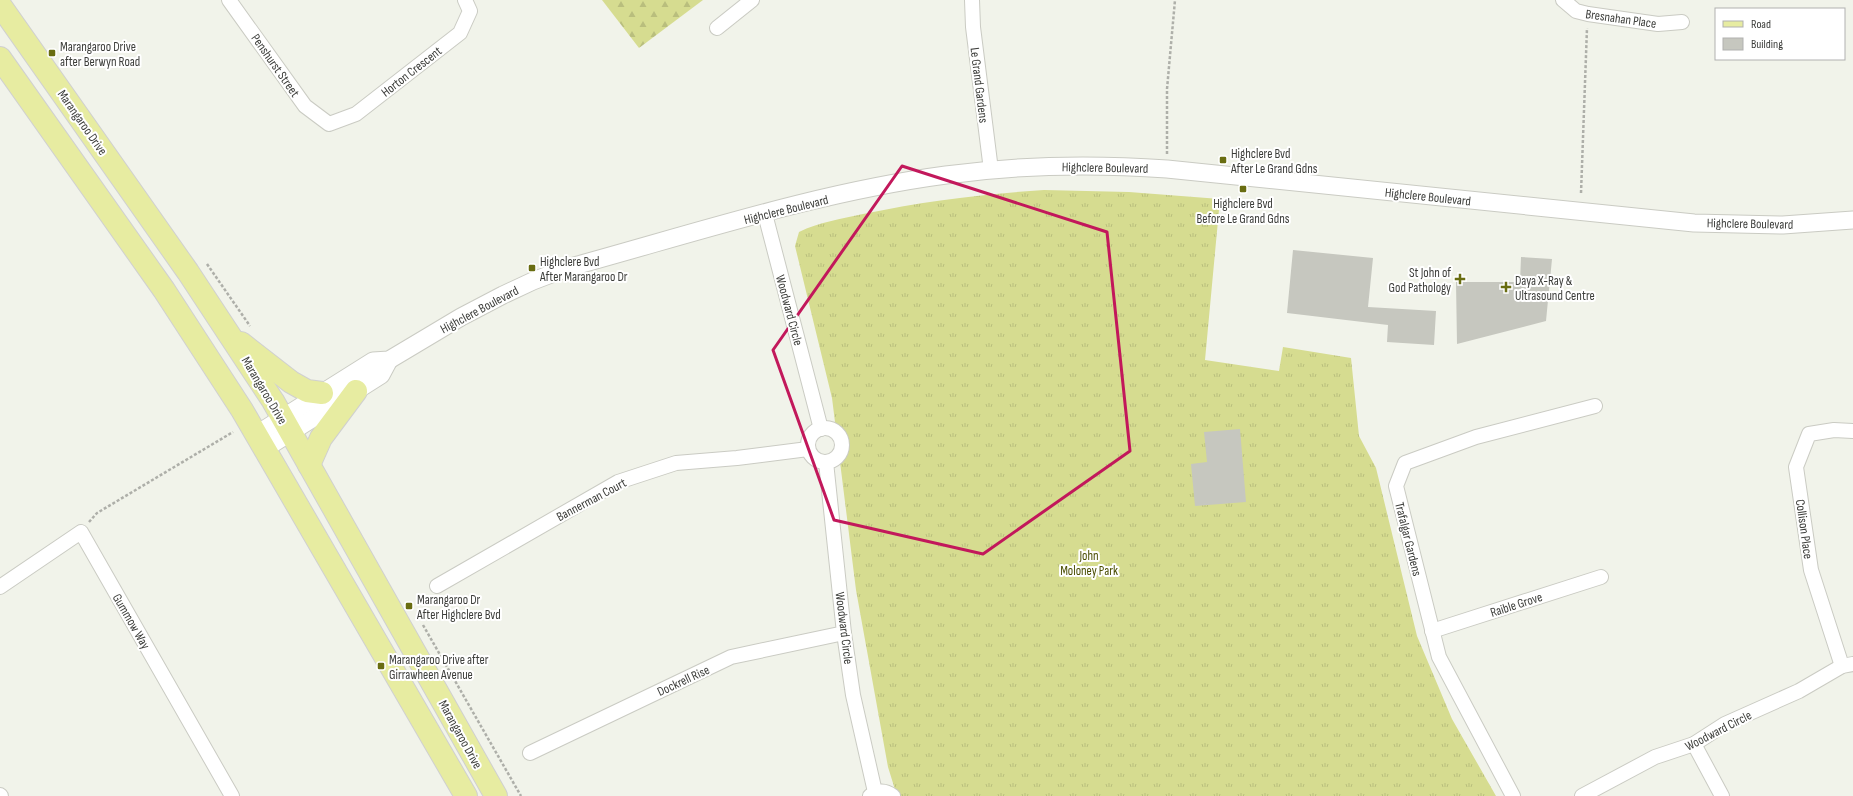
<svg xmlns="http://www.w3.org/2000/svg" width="1853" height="796" font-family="'Sofia Sans Condensed',sans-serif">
<defs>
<pattern id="grass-tufts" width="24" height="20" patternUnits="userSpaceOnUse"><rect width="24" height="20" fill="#d6dc90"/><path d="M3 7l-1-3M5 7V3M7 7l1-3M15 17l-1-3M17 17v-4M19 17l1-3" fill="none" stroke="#b9be7d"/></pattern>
<pattern id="forest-firs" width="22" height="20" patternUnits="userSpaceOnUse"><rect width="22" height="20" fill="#d6dc90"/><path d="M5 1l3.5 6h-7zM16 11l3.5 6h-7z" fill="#b9be7d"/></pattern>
</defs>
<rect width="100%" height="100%" fill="#f1f3ea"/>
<!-- grass -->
<path fill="url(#grass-tufts)" d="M1044 190 1129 192 1220 199 1205 360 1279 371 1283 347 1351 358 1359 436 1376 468 1417 636 1452 719 1496 796H897L888 767 856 590 832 398 795 246 799 232C819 222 841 219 863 214 924 201 982 194 1044 190Z"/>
<!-- forest -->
<path fill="url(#forest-firs)" d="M602 0H703L639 48Z"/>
<!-- building -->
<g fill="#c6c7bf">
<path d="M1293 250 1373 258 1368 307 1436 311 1434 345 1387 342 1388 325 1287 313Z"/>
<path d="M1521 257 1552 259 1546 321 1457 344 1456 282H1520Z"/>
<path d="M1240 429 1246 502 1195 506 1191 464 1207 462 1204 432Z"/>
</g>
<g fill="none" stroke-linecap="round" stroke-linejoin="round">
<!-- minor casing -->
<g stroke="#cacbc3" stroke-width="16">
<g id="minor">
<path d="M229 0 305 106 329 124 356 114 460 33 470 11 465 0"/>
<path d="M972 0 973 27 991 170"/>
<path d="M1563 0 1576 11 1588 14 1658 24 1682 22"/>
<path d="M717 28 752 0"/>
<path d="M765 214 821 429"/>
<circle cx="825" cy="445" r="17"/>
<path d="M826 462 844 633 853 695 875 792"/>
<path d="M437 586 618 482 676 463 737 458 808 449"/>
<path d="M0 587 81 532 232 796"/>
<path d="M1432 631 1601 577"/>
<path d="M1842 666 1811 570 1796 467 1809 434 1834 430 1853 431"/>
<path d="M1694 744 1722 796"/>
<path d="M530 753 731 657 844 633"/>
<path d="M0 795 1 796"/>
<path d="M870 796C878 790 885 790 893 796"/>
<path d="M1513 796 1439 657 1396 486 1405 463 1476 437 1595 406"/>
<path d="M1582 796 1655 757 1694 744 1725 724 1799 691 1842 666 1853 664"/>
</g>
</g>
<!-- tertiary casing -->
<g stroke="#cacbc3" stroke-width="19">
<g id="tertiary">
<path d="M257 434 373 361 389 360 461 317 503 295 533 281 567 268C692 234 818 192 946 175 1019 165 1094 164 1167 169L1694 223 1783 225 1853 220"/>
<path d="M266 448 381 375 389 360"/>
</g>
</g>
<!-- primary casing -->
<g stroke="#d0d0d0" stroke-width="24">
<g id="primary">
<path d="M0 5 188 272 273 401 496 796"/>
<path d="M0 58 164 290 242 410 466 796"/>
<path d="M241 343 291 382 307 391 322 393"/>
<path d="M309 465 321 438 356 391"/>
</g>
</g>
<!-- path -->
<g stroke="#aeafa9" stroke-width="2.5" stroke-dasharray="3 2" stroke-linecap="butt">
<path d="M1167 154V89L1175 0"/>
<path d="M1581 193 1587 28"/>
<path d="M207 264 250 326"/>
<path d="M89 522 97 513 233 432"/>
<path d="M423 625 521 796"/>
</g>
<!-- minor -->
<use href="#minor" stroke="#fff" stroke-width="14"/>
<!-- tertiary -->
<use href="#tertiary" stroke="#fff" stroke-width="17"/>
<!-- primary -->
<use href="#primary" stroke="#e7eca1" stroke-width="22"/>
</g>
<!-- marked area -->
<path fill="none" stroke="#c2185b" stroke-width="3" stroke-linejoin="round" d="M902 166 1107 232 1130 451 983 554 834 520 773 350Z"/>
<!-- markers -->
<g fill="#696d11" stroke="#fff" stroke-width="1.5">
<rect x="48" y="49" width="8" height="8" rx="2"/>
<rect x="1219" y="156" width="8" height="8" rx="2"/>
<rect x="1239" y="185" width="8" height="8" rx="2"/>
<rect x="528" y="264" width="8" height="8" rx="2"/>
<path d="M1458 273h4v4h4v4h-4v4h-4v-4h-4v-4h4z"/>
<path d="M1504 281h4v4h4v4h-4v4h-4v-4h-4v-4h4z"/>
<rect x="405" y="602" width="8" height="8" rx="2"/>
<rect x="377" y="662" width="8" height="8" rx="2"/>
</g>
<g text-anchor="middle" stroke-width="4" stroke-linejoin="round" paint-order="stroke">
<!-- street labels -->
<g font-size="13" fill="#3c3d3a" stroke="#fff">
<text transform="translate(1621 18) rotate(8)" y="5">Bresnahan Place</text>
<text transform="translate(276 65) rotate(55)" y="5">Penshurst Street</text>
<text transform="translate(411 71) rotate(-38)" y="5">Horton Crescent</text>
<text transform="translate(980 85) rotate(83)" y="5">Le Grand Gardens</text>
<text transform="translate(83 122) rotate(55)" y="5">Marangaroo Drive</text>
<text transform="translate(1105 167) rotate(1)" y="5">Highclere Boulevard</text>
<text transform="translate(1428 196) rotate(6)" y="5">Highclere Boulevard</text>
<text transform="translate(786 209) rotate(-14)" y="5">Highclere Boulevard</text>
<text transform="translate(1750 223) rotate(1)" y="5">Highclere Boulevard</text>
<text transform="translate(479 309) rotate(-28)" y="5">Highclere Boulevard</text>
<text transform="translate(790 310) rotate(75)" y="5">Woodward Circle</text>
<text transform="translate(265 390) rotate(59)" y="5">Marangaroo Drive</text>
<text transform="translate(591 499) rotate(-28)" y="5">Bannerman Court</text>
<text transform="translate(1805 529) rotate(82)" y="5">Collison Place</text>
<text transform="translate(1409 539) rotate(76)" y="5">Trafalgar Gardens</text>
<text transform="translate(1516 604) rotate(-18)" y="5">Raible Grove</text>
<text transform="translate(132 621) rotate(60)" y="5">Gummow Way</text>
<text transform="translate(845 628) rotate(83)" y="5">Woodward Circle</text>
<text transform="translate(683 680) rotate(-25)" y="5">Dockrell Rise</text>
<text transform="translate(1718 730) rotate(-27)" y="5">Woodward Circle</text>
<text transform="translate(461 734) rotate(61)" y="5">Marangaroo Drive</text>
</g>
<!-- poi labels -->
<g font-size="13" fill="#3c3d3a" stroke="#fff" text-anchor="start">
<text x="60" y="51">Marangaroo Drive<tspan x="60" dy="15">after Berwyn Road</tspan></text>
<text x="1231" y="158">Highclere Bvd<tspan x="1231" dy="15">After Le Grand Gdns</tspan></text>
<text x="1243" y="208" text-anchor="middle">Highclere Bvd<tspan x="1243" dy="15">Before Le Grand Gdns</tspan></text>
<text x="540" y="266">Highclere Bvd<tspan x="540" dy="15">After Marangaroo Dr</tspan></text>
<text x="1451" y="277" text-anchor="end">St John of<tspan x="1451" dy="15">God Pathology</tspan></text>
<text x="1515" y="285">Daya X-Ray &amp;<tspan x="1515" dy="15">Ultrasound Centre</tspan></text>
<text x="417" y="604">Marangaroo Dr<tspan x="417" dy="15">After Highclere Bvd</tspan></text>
<text x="389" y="664">Marangaroo Drive after<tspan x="389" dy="15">Girrawheen Avenue</tspan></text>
</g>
<!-- park labels -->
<g font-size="13" fill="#494c00" stroke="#fff">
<text x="1089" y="560">John<tspan x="1089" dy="15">Moloney Park</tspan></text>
</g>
</g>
<!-- legend -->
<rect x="1715" y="8" width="130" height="52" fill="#ffffff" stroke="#b1b1b0"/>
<rect x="1723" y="21" width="20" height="6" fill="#e7eca1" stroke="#b1b1b0"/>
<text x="1751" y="28" font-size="12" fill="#3c3d3a">Road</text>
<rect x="1723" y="38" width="20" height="12" fill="#c6c7bf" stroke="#b1b1b0"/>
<text x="1751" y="48" font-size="12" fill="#3c3d3a">Building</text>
</svg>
